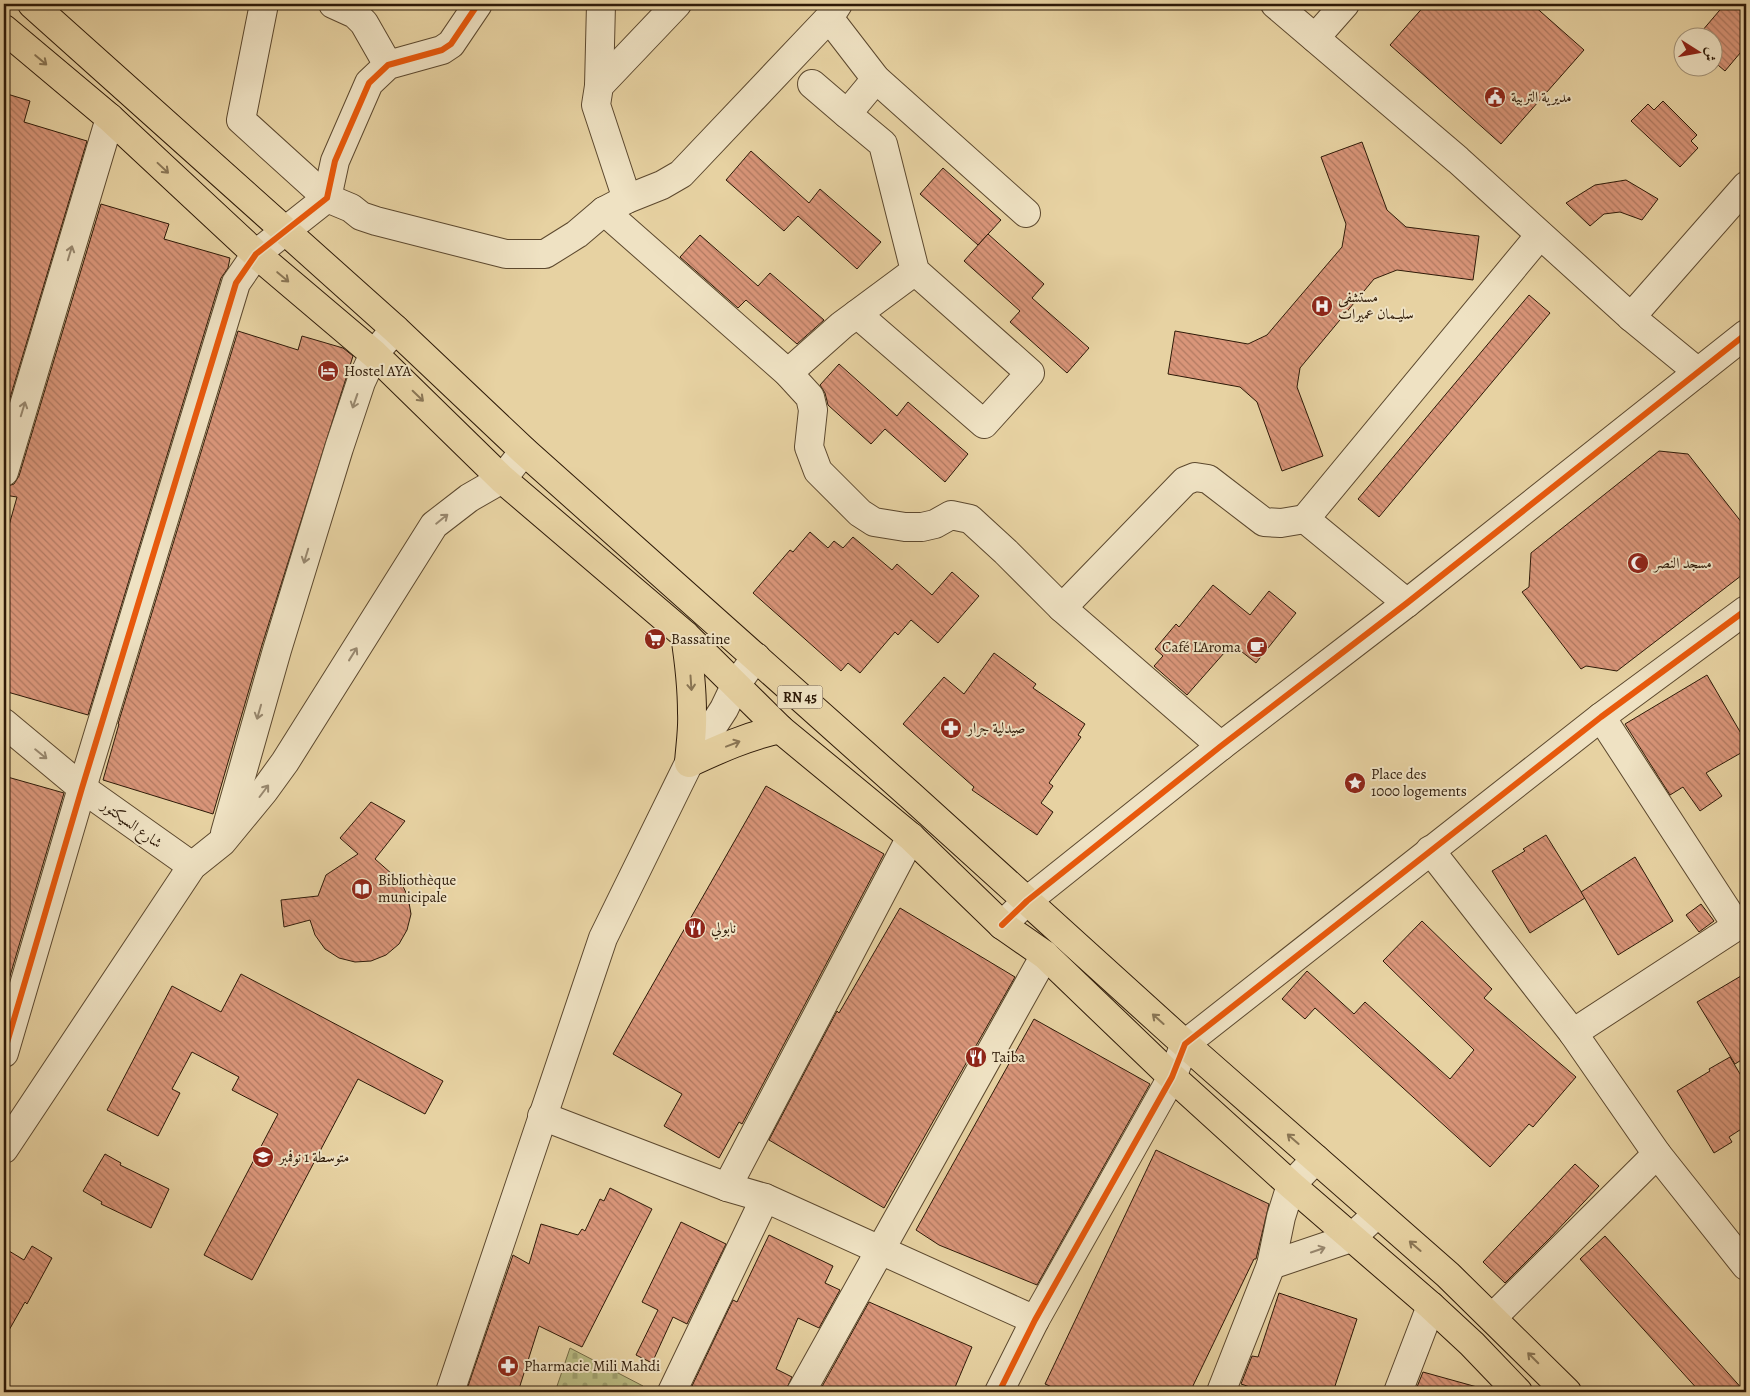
<svg xmlns="http://www.w3.org/2000/svg" width="1750" height="1396" font-family="Alegreya,Amiri,serif">
<defs>
<pattern id="cemetery-stones" width="16" height="16" patternUnits="userSpaceOnUse" patternTransform="scale(1.25)"><rect width="16" height="16" fill="#b9bb82"/><path d="M2 7V4a2 2 0 0 1 4 0v3zM10 15v-3a2 2 0 0 1 4 0v3z" fill="#9fa06f"/></pattern>
<pattern id="building-back-hatch" width="6" height="6" patternUnits="userSpaceOnUse" patternTransform="scale(1.25)"><rect width="6" height="6" fill="#d99579"/><path d="M-1 5l2 2M0 0l6 6M5-1l2 2" fill="none" stroke="#b07961"/></pattern>
</defs>
<rect width="100%" height="100%" fill="#e7d2a2"/>
<filter id="stains"><feTurbulence type="fractalNoise" baseFrequency=".004" numOctaves="4"/><feColorMatrix values="0 0 0 0 .2 0 0 0 0 .09 0 0 0 0 .02 0 0 0 .5 -.17"/></filter>
<radialGradient id="worn" r=".72"><stop offset=".6" stop-color="#630" stop-opacity="0"/><stop offset="1" stop-color="#630" stop-opacity=".3"/></radialGradient>
<!-- cemetery -->
<path fill="url(#cemetery-stones)" stroke="#746a45" d="M570 1348 643 1386 641 1392H555Z"/>
<!-- building -->
<g fill="url(#building-back-hatch)" stroke="#2e1a08">
<path d="M1426 4H1532L1584 50 1501 144 1390 45Z"/>
<path d="M1725 4H1746V46L1725 71 1712 60V38H1696Z"/>
<path d="M4 93 30 101 24 122 87 141 4 418Z"/>
<path d="M1663 101 1697 135 1691 141 1698 148 1680 167 1631 121 1648 104 1654 110Z"/>
<path d="M1362 142 1387 210 1406 227 1479 236 1473 280 1397 270 1374 279 1300 368 1297 387 1323 456 1282 471 1257 402 1240 387 1168 374 1175 331 1248 344 1267 335 1342 247 1346 224 1321 157Z"/>
<path d="M751 151 809 203 820 189 881 242 857 269 798 216 784 231 726 180Z"/>
<path d="M943 168 1001 220 978 245 920 194Z"/>
<path d="M1626 180 1658 199 1642 220 1620 212 1604 214 1590 226 1566 203 1595 185Z"/>
<path d="M101 204 169 224 164 239 230 258 228 268 221 278 88 715 4 691V543L17 497 4 495V487L14 484 19 476Z"/>
<path d="M988 234 1044 284 1032 298 1089 348 1067 373 1010 322 1020 311 964 261Z"/>
<path d="M700 235 758 286 770 273 824 320 797 344 746 300 738 308 680 257Z"/>
<path d="M1529 295 1550 313 1379 517 1358 499Z"/>
<path d="M238 331 298 350 302 336 343 348 353 356 262 645 213 814 103 780 119 724H118Z"/>
<path d="M839 364 897 416 908 402 968 454 945 482 885 429 871 444 828 405 825 393 820 385Z"/>
<path d="M1659 451 1688 454 1746 528V572L1617 671 1586 666 1581 669 1522 592 1529 587 1531 553Z"/>
<path d="M810 532 828 548 834 541 843 548 853 537 892 570 897 564 932 595 952 572 979 596 938 643 911 620 898 635 895 632 860 673 848 663 841 671 753 593 790 550 793 552Z"/>
<path d="M1213 585 1250 615 1269 591 1296 613 1256 663 1232 644 1187 695 1154 666 1163 656 1155 649 1176 624 1179 627Z"/>
<path d="M994 653 1036 684 1033 688 1085 724 1078 735 1081 737 1049 783 1053 786 1041 803 1053 812 1037 835 972 790 974 787 903 724 944 677 964 694Z"/>
<path d="M1707 675 1746 742V750L1706 773 1722 796 1700 811 1683 787 1670 795 1625 724Z"/>
<path d="M4 776 64 793 5 993H4Z"/>
<path d="M766 786 884 854 742 1124 739 1122 719 1158 664 1126 682 1094 613 1054Z"/>
<path d="M371 802 405 821 375 859 401 882 408 897 411 914 407 930 399 944 386 955 371 961 355 962 339 958 325 949 315 935 310 920 284 927 281 900 318 896 326 875 358 854 340 838Z"/>
<path d="M1546 835 1585 898 1530 933 1492 871 1525 851 1523 849Z"/>
<path d="M1635 857 1673 921 1618 955 1581 892Z"/>
<path d="M1701 904 1714 921 1699 932 1686 915Z"/>
<path d="M900 908 1015 977 884 1208 769 1140 837 1011 839 1013Z"/>
<path d="M1422 921 1492 989 1484 998 1576 1077 1533 1127 1529 1124 1490 1167 1315 1008 1305 1019 1282 999 1307 971 1354 1014 1365 1002 1450 1079 1474 1050 1383 961Z"/>
<path d="M1746 973V1057L1735 1064 1697 1002Z"/>
<path d="M241 974 443 1081 425 1114 358 1079 252 1280 204 1255 278 1114 232 1090 239 1077 192 1052 172 1089 180 1093 158 1136 107 1110 172 986 221 1012Z"/>
<path d="M1034 1019 1150 1084 1037 1285 939 1245 916 1230Z"/>
<path d="M1730 1057 1746 1084V1126L1729 1137 1732 1142 1714 1153 1677 1091 1710 1071 1709 1069Z"/>
<path d="M1156 1150 1269 1204 1256 1259H1254L1190 1392H1063L1045 1384Z"/>
<path d="M105 1154 121 1163 120 1165 169 1189 151 1228 101 1204 102 1202 83 1191Z"/>
<path d="M1575 1164 1599 1186 1550 1238 1505 1283 1483 1262Z"/>
<path d="M610 1188 652 1209 582 1347 539 1326 518 1392H466L513 1255 529 1264 541 1224 578 1235 582 1229 585 1231 600 1199 604 1201Z"/>
<path d="M681 1222 726 1244 687 1324 673 1317 652 1363 636 1355 658 1310 642 1302Z"/>
<path d="M769 1235 833 1266 825 1283 840 1290 819 1328 798 1318 776 1369 792 1377 785 1392H707L692 1386 733 1300 737 1302Z"/>
<path d="M1605 1236 1745 1392H1700L1580 1259Z"/>
<path d="M32 1246 52 1258 27 1304 25 1302 4 1339V1248L24 1260Z"/>
<path d="M1279 1293 1357 1319 1333 1392H1265L1241 1384 1252 1356 1258 1357Z"/>
<path d="M869 1302 972 1347 953 1392H819Z"/>
<path d="M1423 1372 1477 1387 1476 1392H1415Z"/>
</g>
<g fill="none" stroke-linecap="round" stroke-linejoin="round">
<!-- minor casing -->
<g stroke="#5c482e" stroke-width="30">
<g id="minor">
<path d="M264 4 241 120 327 198 351 208 361 216 376 221 506 254H545L577 234 604 211 627 199 662 185 681 174 829 18 838 4"/>
<path d="M333 4 355 14 364 23 388 65"/>
<path d="M1275 4 1458 160 1631 317 1698 372"/>
<path d="M829 18 876 79 1026 213"/>
<path d="M1315 38 1345 4"/>
<path d="M812 84 847 114 876 79"/>
<path d="M599 86 601 4"/>
<path d="M847 114 883 144 915 271 1030 373 984 424 857 314 915 271"/>
<path d="M627 199 596 105 599 86 677 4"/>
<path d="M604 211 788 373 810 397 813 410 809 447 818 471 860 513 874 522 905 527H922L935 524 951 515 970 519 1006 552 1062 608 1221 746"/>
<path d="M1631 317 1746 186"/>
<path d="M788 373 842 325 857 314"/>
<path d="M4 472 110 118"/>
<path d="M1407 603 1305 519 1540 235"/>
<path d="M1062 608 1185 481 1195 477 1208 479 1264 522 1281 523 1305 519"/>
<path d="M1601 717 1737 926"/>
<path d="M4 723 82 788 192 866"/>
<path d="M225 833 277 650 339 448 361 382 374 354 395 329"/>
<path d="M1430 850 1573 1033 1657 1154 1746 1266"/>
<path d="M1002 925 1027 901 1221 746 1407 603 1746 334"/>
<path d="M1573 1033 1737 926 1746 918"/>
<path d="M4 1053 82 788 236 283 256 254 327 198 335 161 369 83 388 65 442 50 451 44 478 4"/>
<path d="M542 1116 727 1187 765 1198 1035 1320"/>
<path d="M4 1149 192 866 222 842 264 791 285 762 434 525 469 498 502 479 524 451"/>
<path d="M727 1187 911 837"/>
<path d="M1271 1265 1351 1238 1377 1214"/>
<path d="M1493 1317 1657 1154"/>
<path d="M450 1392 603 938 689 763 724 709 735 686 756 657"/>
<path d="M672 1392 765 1198"/>
<path d="M801 1392 1045 955"/>
<path d="M999 1392 1035 1320 1172 1077 1185 1044 1601 717 1746 610"/>
<path d="M1221 1392 1271 1265 1281 1217 1291 1185 1316 1159"/>
<path d="M1398 1392 1431 1306"/>
</g>
</g>
<!-- major casing -->
<g stroke="#2e1a08" stroke-width="30">
<g id="major">
<path d="M32 4 395 329 524 451 910 795 1185 1044 1448 1275 1567 1392"/>
<path d="M4 29 110 118 256 254 374 354 502 479 685 635 780 729 911 837 1002 925 1045 955 1172 1077 1291 1185 1431 1306 1472 1344 1518 1392"/>
<path d="M685 635C689 661 692 687 692 713 693 729 690 747 689 763 719 749 748 736 780 729"/>
</g>
</g>
<!-- minor -->
<use href="#minor" stroke="#efe2c3" stroke-width="28"/>
<!-- major -->
<use href="#major" stroke="#e7d2a2" stroke-width="28"/>
<!-- cycleway casing -->
<g stroke="#efe2c3" stroke-width="9">
<g id="cycleway">
<path d="M1002 925 1027 901 1221 746 1407 603 1746 334"/>
<path d="M4 1053 82 788 236 283 256 254 327 198 335 161 369 83 388 65 442 50 451 44 478 4"/>
<path d="M999 1392 1035 1320 1172 1077 1185 1044 1601 717 1746 610"/>
</g>
</g>
<!-- cycleway -->
<use href="#cycleway" stroke="#e8590c" stroke-width="6"/>
</g>
<!-- one-way arrows -->
<defs><path id="oneway-shaft" d="M-6 0H5M1.5-3L5.5 0L1.5 3" fill="none" stroke-width="1.6" stroke-linecap="round" stroke-linejoin="round" transform="scale(1.25)"/></defs>
<g stroke="#8a7655">
<use href="#oneway-shaft" transform="translate(41 60) rotate(40)"/>
<use href="#oneway-shaft" transform="translate(163 168) rotate(43)"/>
<use href="#oneway-shaft" transform="translate(283 277) rotate(40)"/>
<use href="#oneway-shaft" transform="translate(418 396) rotate(44)"/>
<use href="#oneway-shaft" transform="translate(691 683) rotate(86)"/>
<use href="#oneway-shaft" transform="translate(733 744) rotate(-21)"/>
<use href="#oneway-shaft" transform="translate(1158 1019) rotate(-138)"/>
<use href="#oneway-shaft" transform="translate(1293 1139) rotate(-139)"/>
<use href="#oneway-shaft" transform="translate(1415 1246) rotate(-139)"/>
<use href="#oneway-shaft" transform="translate(1533 1358) rotate(-135)"/>
</g>
<g stroke="#98886f">
<use href="#oneway-shaft" transform="translate(70 253) rotate(-73)"/>
<use href="#oneway-shaft" transform="translate(355 401) rotate(109)"/>
<use href="#oneway-shaft" transform="translate(23 409) rotate(-73)"/>
<use href="#oneway-shaft" transform="translate(442 519) rotate(-39)"/>
<use href="#oneway-shaft" transform="translate(306 556) rotate(107)"/>
<use href="#oneway-shaft" transform="translate(353 654) rotate(-58)"/>
<use href="#oneway-shaft" transform="translate(259 712) rotate(106)"/>
<use href="#oneway-shaft" transform="translate(41 754) rotate(39)"/>
<use href="#oneway-shaft" transform="translate(264 791) rotate(-53)"/>
<use href="#oneway-shaft" transform="translate(1318 1250) rotate(-19)"/>
</g>
<!-- icons -->
<defs>
<g id="civic-disc" transform="scale(1.125)"><circle r="9.5" fill="#8f2418" stroke="#efe2c3"/><path d="M-.6-6.5H3V-4.5H.6V-3L4-1V1h2V6H-6V1h2V-1L-.6-3ZM-1.2 2.5V6h2.4V2.5Z" fill="#fff"/></g>
<g id="hospital-disc" transform="scale(1.125)"><circle r="9.5" fill="#8f2418" stroke="#efe2c3"/><path d="M-5-5h3v3.5h4V-5h3V5h-3V1.5h-4V5h-3Z" fill="#fff"/></g>
<g id="hotel-disc" transform="scale(1.125)"><circle r="9.5" fill="#8f2418" stroke="#efe2c3"/><path d="M-6-4.5h1.5V1H6V5H4.5V3h-9V5H-6ZM-4 0a1.8 1.8 0 1 1 3.6 0ZM.5 0V-2.5h3Q6-2.5 6 0Z" fill="#fff"/></g>
<g id="mosque-disc" transform="scale(1.125)"><circle r="9.5" fill="#8f2418" stroke="#efe2c3"/><path d="M3.5-4.9A6 6 0 1 0 3.5 4.9A5 5 0 1 1 3.5-4.9Z" fill="#fff"/></g>
<g id="supermarket-disc" transform="scale(1.125)"><circle r="9.5" fill="#8f2418" stroke="#efe2c3"/><path d="M-6-5.5h2.5l.6 2H6L4.5 2H-2.5L-4.4-4H-6ZM-1.5 3.2a1.3 1.3 0 1 0 .1 0ZM3 3.2a1.3 1.3 0 1 0 .1 0Z" fill="#fff"/></g>
<g id="cafe-disc" transform="scale(1.125)"><circle r="9.5" fill="#8f2418" stroke="#efe2c3"/><path d="M-5.5-4.5H6V0H3Q3 3.5 0 3.5H-2.5Q-5.5 3.5-5.5 0ZM3-3.2v2h1.7v-2ZM-6 4.5H4V6H-6Z" fill="#fff"/></g>
<g id="pharmacy-disc" transform="scale(1.125)"><circle r="9.5" fill="#8f2418" stroke="#efe2c3"/><path d="M-2-6h4v4h4v4h-4v4h-4v-4h-4v-4h4Z" fill="#fff"/></g>
<g id="sight-disc" transform="scale(1.125)"><circle r="9.5" fill="#8f2418" stroke="#efe2c3"/><path d="M0-6L1.8-2.2L6-1.7L2.9 1.2L3.7 5.4L0 3.3L-3.7 5.4L-2.9 1.2L-6-1.7L-1.8-2.2Z" fill="#fff"/></g>
<g id="library-disc" transform="scale(1.125)"><circle r="9.5" fill="#8f2418" stroke="#efe2c3"/><path d="M-6-4Q-3-5.5-.7-3.5V5Q-3 3-6 4ZM6-4Q3-5.5 .7-3.5V5Q3 3 6 4Z" fill="#fff"/></g>
<g id="restaurant-disc" transform="scale(1.125)"><circle r="9.5" fill="#8f2418" stroke="#efe2c3"/><path d="M-5-6h1v4h1v-4h1v4h1v-4h1v5L-1.5 .5V6h-2V.5L-5-1ZM5-6V6H3V1.5H1.5Q1.5-4 5-6Z" fill="#fff"/></g>
<g id="school-disc" transform="scale(1.125)"><circle r="9.5" fill="#8f2418" stroke="#efe2c3"/><path d="M0-5L7-2L0 1L-7-2ZM-4 1L0 2.5L4 1V4Q0 6-4 4Z" fill="#fff"/></g>
</defs>
<g fill-rule="evenodd">
<use href="#civic-disc" x="1495" y="97"/>
<use href="#hospital-disc" x="1322" y="306"/>
<use href="#hotel-disc" x="328" y="371"/>
<use href="#mosque-disc" x="1638" y="563"/>
<use href="#supermarket-disc" x="655" y="639"/>
<use href="#cafe-disc" x="1257" y="647"/>
<use href="#pharmacy-disc" x="951" y="728"/>
<use href="#sight-disc" x="1355" y="783"/>
<use href="#library-disc" x="362" y="889"/>
<use href="#restaurant-disc" x="695" y="928"/>
<use href="#restaurant-disc" x="976" y="1057"/>
<use href="#school-disc" x="263" y="1157"/>
<use href="#pharmacy-disc" x="508" y="1366"/>
</g>
<g text-anchor="middle" stroke-width="4" stroke-linejoin="round" paint-order="stroke">
<!-- shield labels -->
<rect fill="#efe2c3" stroke="#685640" stroke-width="1" x="777.5" y="685.5" width="45" height="23" rx="4"/>
<g font-size="14" font-weight="bold" fill="#2e1a08">
<text x="800" y="702">RN 45</text>
</g>
<!-- poi labels -->
<g font-size="15" fill="#2e1a08" stroke="#efe2c3" text-anchor="start">
<text x="1511" y="102">مديرية التربية</text>
<text x="1338" y="302">مستشفى<tspan x="1338" dy="17">سليـمان عميرات</tspan></text>
<text x="344" y="376">Hostel AYA</text>
<text x="1654" y="568">مسجد النصر</text>
<text x="671" y="644">Bassatine</text>
<text x="1241" y="652" text-anchor="end">Café L'Aroma</text>
<text x="967" y="733">صيدلية جرار</text>
<text x="1371" y="779">Place des<tspan x="1371" dy="17">1000 logements</tspan></text>
<text x="378" y="885">Bibliothèque<tspan x="378" dy="17">municipale</tspan></text>
<text x="711" y="933">نابولي</text>
<text x="992" y="1062">Taiba</text>
<text x="279" y="1162">متوسطة 1 نوفمبر</text>
<text x="524" y="1371">Pharmacie Mili Mahdi</text>
</g>
<!-- street labels -->
<g font-size="15" fill="#2e1a08" stroke="#efe2c3">
<text transform="translate(132 824) rotate(36)" y="5">شارع السيكتور</text>
</g>
</g>
<!-- margin -->
<rect width="1750" height="1396" fill="none" stroke="#e7d2a2" stroke-width="20"/>
<rect x="5" y="5" width="1740" height="1386" fill="none" stroke="#2e1a08" stroke-width="2.5"/>
<rect x="10" y="10" width="1730" height="1376" fill="none" stroke="#2e1a08"/>
<!-- north arrow -->
<g transform="translate(1698 52) rotate(101)"><circle r="24" fill="#efe2c3" stroke="#a29278"/>
<path d="M0-4L9 19L0 12L-9 19Z" fill="#8f2418"/>
<text y="-8" font-size="14" font-weight="bold" text-anchor="middle" fill="#2e1a08">ش</text>
</g>
<rect width="100%" height="100%" filter="url(#stains)"/>
<rect width="100%" height="100%" fill="url(#worn)"/>
</svg>
